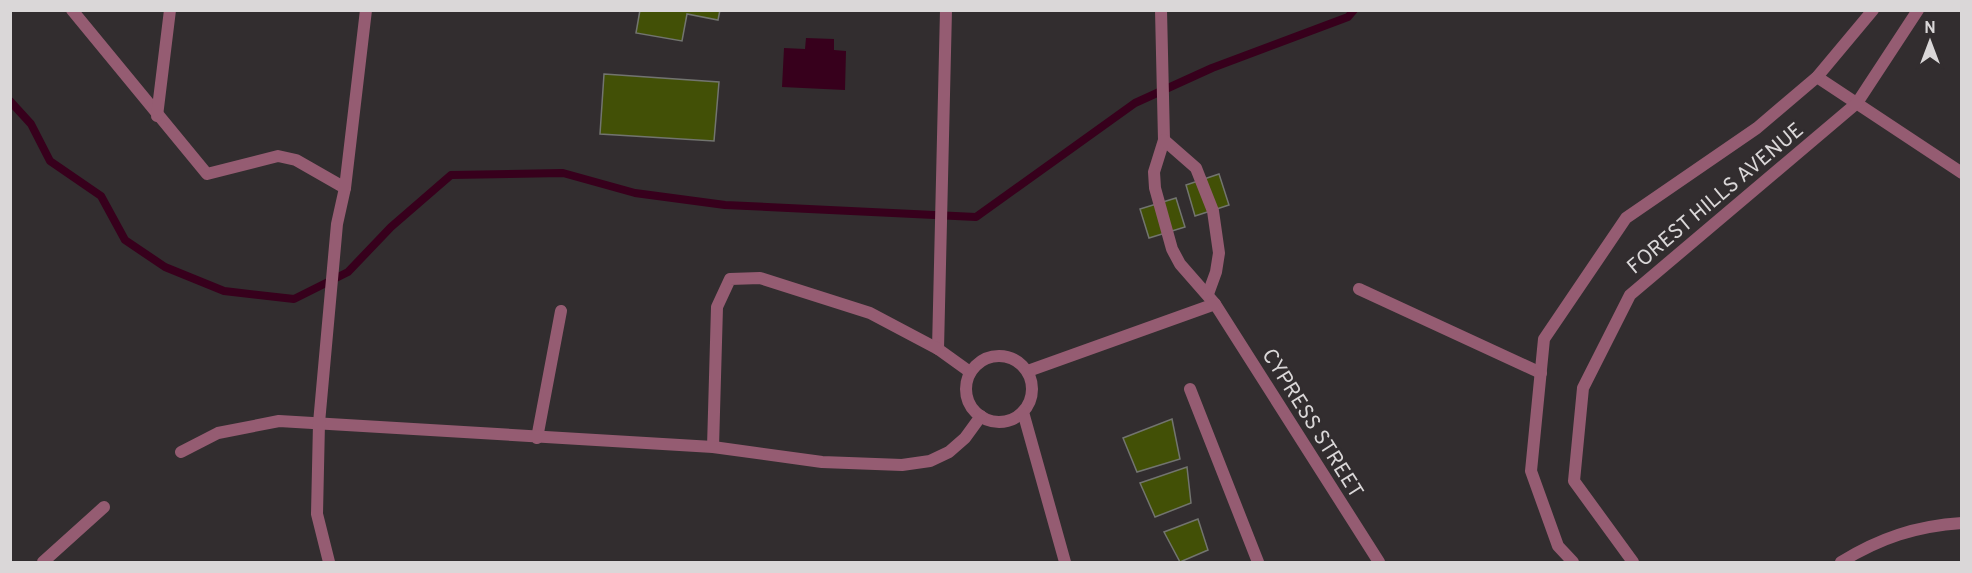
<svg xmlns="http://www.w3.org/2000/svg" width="1972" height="573" font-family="Overpass,sans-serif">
<rect width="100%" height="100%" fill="#322d2f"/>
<!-- water -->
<path fill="#37001c" d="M806 38 834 39V50L846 51 845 90 782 87 784 48 805 49Z"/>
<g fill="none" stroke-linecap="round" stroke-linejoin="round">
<!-- stream -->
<path stroke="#37001c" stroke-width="8" d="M10 101 31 124 50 161 101 196 125 240 165 267 224 291 294 299 348 272 391 227 451 175 563 173 635 193 725 205 976 217 1135 103 1212 68 1348 17 1354 10"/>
</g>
<!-- building -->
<g fill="#425006" stroke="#72746f" stroke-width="1.5">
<path d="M640 10H720L718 20 687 14 682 41 636 33Z"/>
<path d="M604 74 719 82 714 141 600 134Z"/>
<path d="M1219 174 1229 205 1195 216 1186 185Z"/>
<path d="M1176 198 1185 227 1149 238 1140 209Z"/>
<path d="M1172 419 1180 459 1137 472 1123 438Z"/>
<path d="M1187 467 1191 503 1155 517 1140 483Z"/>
<path d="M1198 519 1208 550 1180 562 1164 532Z"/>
</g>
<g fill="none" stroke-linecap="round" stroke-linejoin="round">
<!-- minor -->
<g stroke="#955c72" stroke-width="12">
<path d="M72 10 207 174 278 156 296 160 345 188"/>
<path d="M1161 10 1164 140 1154 172 1155 188 1172 249 1180 264 1215 304 1379 562"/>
<path d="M1817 77 1962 173"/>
<path d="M157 116 170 10"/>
<path d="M1164 140 1196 168 1213 211 1219 253 1216 272 1208 294"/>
<path d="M1359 289 1541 373"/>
<path d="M938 349 946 10"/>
<circle cx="999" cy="389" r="33"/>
<path d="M1028 371 1215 304"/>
<path d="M1190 389 1258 562"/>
<path d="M1023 412 1065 562"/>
<path d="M537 438 561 311"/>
<path d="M713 447 717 307 730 279 760 278 870 313 938 349 970 372"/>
<path d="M181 452 218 433 279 421 713 447 822 462 902 465 930 461 949 452 965 438 981 416"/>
<path d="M43 562 104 507"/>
<path d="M329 562 317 514 319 423 337 224 345 188 366 10"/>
<path d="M1573 562 1558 546 1531 471 1544 339 1626 218 1757 128 1817 77 1873 10"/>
<path d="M1633 562 1574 481 1583 388 1630 295 1857 103 1918 10"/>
<path d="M1841 562C1880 538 1916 526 1962 523"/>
</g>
</g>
<g text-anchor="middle" stroke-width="4.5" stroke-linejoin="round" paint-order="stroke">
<!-- street labels -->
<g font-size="21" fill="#dad7d8" stroke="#322d2f">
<text transform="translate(1715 198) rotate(-40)" y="7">FOREST HILLS AVENUE</text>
<text transform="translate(1313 423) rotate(58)" y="7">CYPRESS STREET</text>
</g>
</g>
<!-- border -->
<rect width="1972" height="573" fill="none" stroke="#dad7d8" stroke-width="24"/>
<!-- north arrow -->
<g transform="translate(1930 42)" stroke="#322d2f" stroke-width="4.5" paint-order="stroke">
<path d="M0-4.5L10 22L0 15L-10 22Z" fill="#dad7d8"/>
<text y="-9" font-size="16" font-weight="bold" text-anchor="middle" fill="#dad7d8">N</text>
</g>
</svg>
